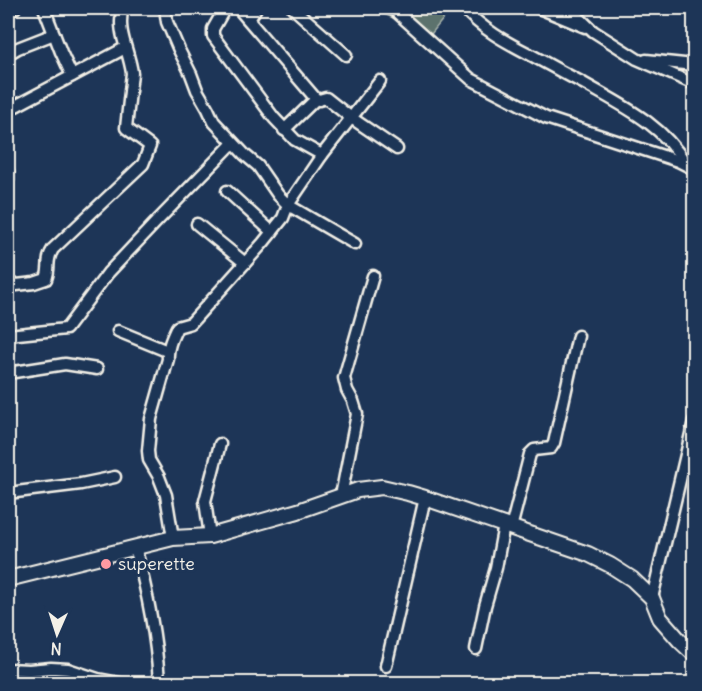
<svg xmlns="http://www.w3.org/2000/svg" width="702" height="691" font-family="Delius,sans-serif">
<rect width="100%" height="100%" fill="#1d3557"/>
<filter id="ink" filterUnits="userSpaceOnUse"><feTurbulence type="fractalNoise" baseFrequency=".0167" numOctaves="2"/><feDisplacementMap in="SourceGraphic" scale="12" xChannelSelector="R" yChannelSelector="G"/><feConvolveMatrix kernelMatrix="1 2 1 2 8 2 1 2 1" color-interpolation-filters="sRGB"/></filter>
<g filter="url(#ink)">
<!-- green -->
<path fill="#5b726d" stroke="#a8b2aa" stroke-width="1.5" d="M370 8H452L431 34Z"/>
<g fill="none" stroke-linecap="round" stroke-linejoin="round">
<!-- street casing -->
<g stroke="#f4f1e8" stroke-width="15">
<g id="street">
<path d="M44 8 61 52 72 76"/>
<path d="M165 8 167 22 179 50 191 74 197 90 208 109 214 122 245 155 258 166 278 195 288 205 283 218 263 243 191 323 177 327C172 338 167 348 168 359L151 419 148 451 149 460 159 477 166 495 173 538"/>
<path d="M225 8 213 29V36L274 118 295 140 322 155"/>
<path d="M238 8 316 99 319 100 326 98 350 117 397 149"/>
<path d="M293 8 346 55"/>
<path d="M392 8 471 79 546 118 678 161 694 169"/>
<path d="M464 8C481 29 506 42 531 55 548 64 565 74 583 83 623 106 661 123 686 164"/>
<path d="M539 8 585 27"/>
<path d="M569 8 593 31 637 59 694 84"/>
<path d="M8 11 15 8"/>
<path d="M249 20 256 8"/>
<path d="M8 54 18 48 54 34"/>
<path d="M646 60 694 65"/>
<path d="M8 110 125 48"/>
<path d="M284 130 316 99"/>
<path d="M8 171V180"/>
<path d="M227 191 272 232"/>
<path d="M197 224 245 263"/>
<path d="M355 244 288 205 322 155 380 81"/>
<path d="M8 286 34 283 46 279C51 267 45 261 53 249L143 164 150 146 126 128 132 73C129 50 116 31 123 8"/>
<path d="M118 331 167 351"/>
<path d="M8 335 66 329 108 273 159 219 233 143"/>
<path d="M8 373 65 364 97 369"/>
<path d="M8 493 81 484 115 477"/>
<path d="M341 496 357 414 353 401 347 390 344 378 373 276"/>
<path d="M511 528 530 454 534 450 551 448 554 443 578 336"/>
<path d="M210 536 205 501 220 444"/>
<path d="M135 547C147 590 156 636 159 681L154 684"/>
<path d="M652 598 694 421"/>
<path d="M476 649 485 606 496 568 504 525"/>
<path d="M386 666 425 498"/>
<path d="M8 669 29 670 51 668 68 669 98 679 125 684"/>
</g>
</g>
<!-- secondary casing -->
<g stroke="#f4f1e8" stroke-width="18">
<path id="secondary" d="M8 579 173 538 210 536 298 511 358 490 382 487 408 493 425 498 588 554 610 565 632 579 652 598 660 618 680 641 694 654"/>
</g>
<!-- street -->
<use href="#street" stroke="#1d3557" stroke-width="10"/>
<!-- secondary -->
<use href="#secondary" stroke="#1d3557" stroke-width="14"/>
</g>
</g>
<!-- markers -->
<circle fill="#ff9aa2" stroke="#1d3557" stroke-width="2" cx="106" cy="564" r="6"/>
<g text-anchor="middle" stroke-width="6" stroke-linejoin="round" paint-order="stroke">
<!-- poi labels -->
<g font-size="18" fill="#f4f1e8" stroke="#1d3557" text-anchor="start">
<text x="118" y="570">superette</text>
</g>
</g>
<!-- margin -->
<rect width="702" height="691" fill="none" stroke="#1d3557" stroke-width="30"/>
<rect x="15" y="15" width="672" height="661" fill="none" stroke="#f4f1e8" stroke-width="2" filter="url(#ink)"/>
<!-- north arrow -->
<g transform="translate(57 634) rotate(183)" stroke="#1d3557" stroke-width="4.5" paint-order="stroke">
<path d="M0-4.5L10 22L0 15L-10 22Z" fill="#f4f1e8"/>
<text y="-9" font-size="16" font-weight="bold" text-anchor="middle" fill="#f4f1e8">N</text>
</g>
</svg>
